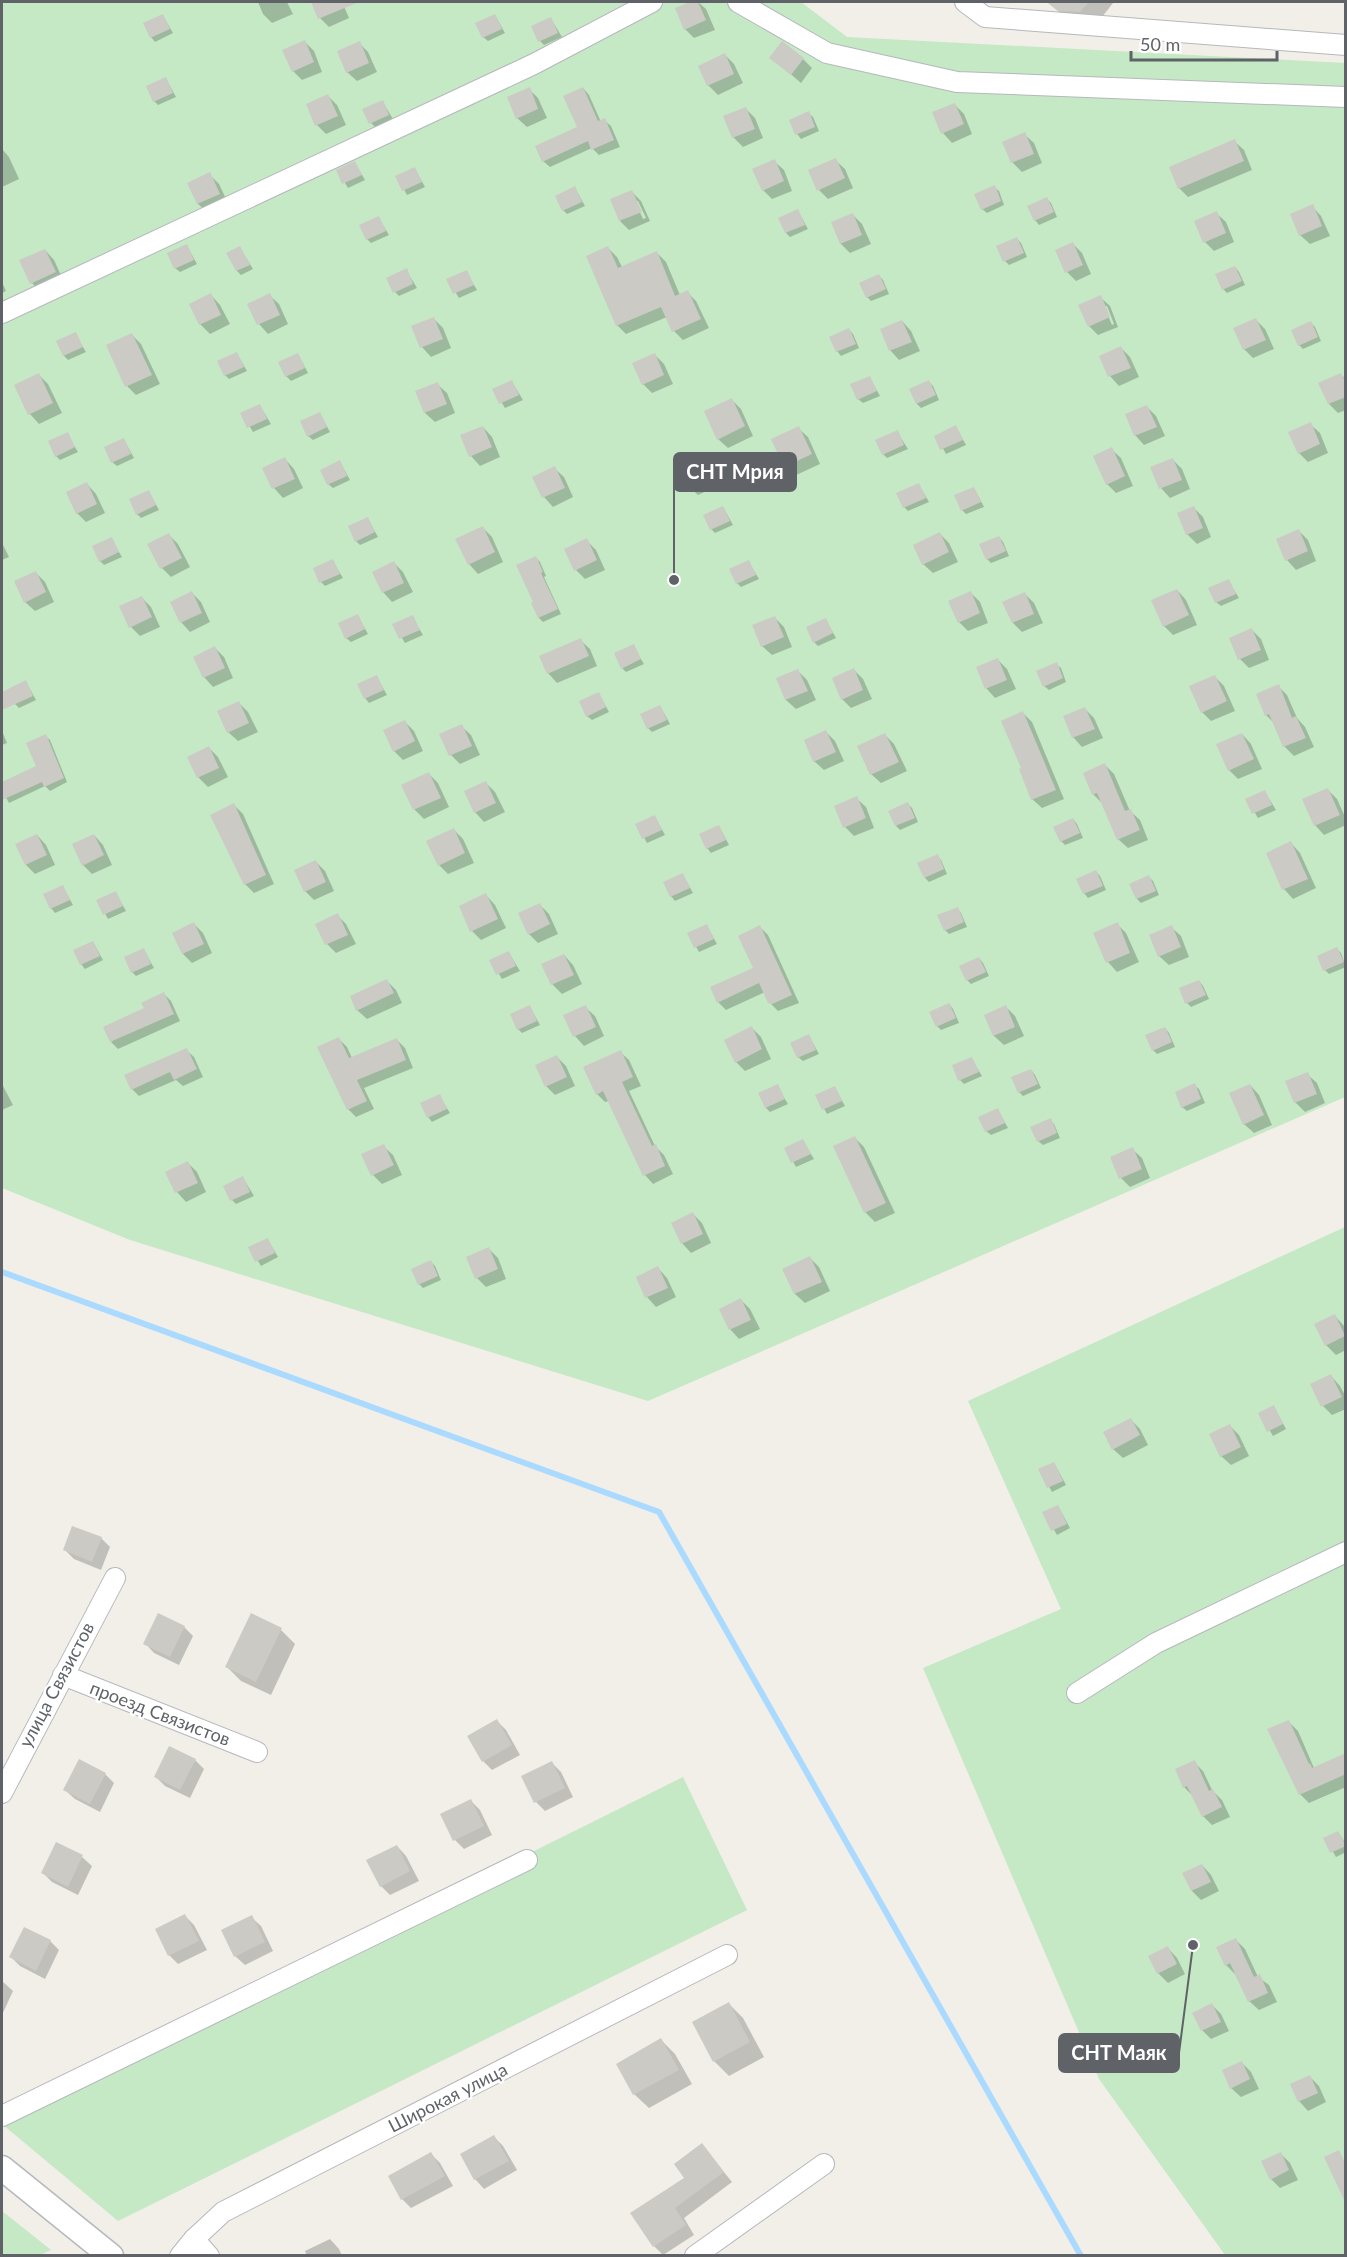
<svg xmlns="http://www.w3.org/2000/svg" width="1347" height="2257" font-family="Lato,sans-serif">
<rect width="100%" height="100%" fill="#f1efe8"/>
<!-- green -->
<g fill="#c5e8c5">
<path d="M2 2H801L847 37 1345 63V1097L648 1401 130 1240 2 1188Z"/>
<path d="M1345 1227V2255H1225L1099 2079 923 1668 1061 1609 968 1401Z"/>
<path d="M683 1777 747 1910 118 2221 2 2124V2116Z"/>
<path d="M2 2211 51 2250 40 2255H2Z"/>
</g>
<!-- shadow -->
<g fill="#0003" fill-rule="evenodd">
<path d="M258 2H287L293 14 272 23 263 14Z"/>
<path d="M313 2H342L349 18 329 27 320 18Z"/>
<path d="M693 2H698L706 9 715 30 694 38 685 29 677 9Z"/>
<path d="M1047 2H1111L1113 3 1095 26 1074 24Z"/>
<path d="M495 15 505 33 488 41 483 37Z"/>
<path d="M163 16 173 33 155 42 151 37Z"/>
<path d="M551 19 562 37 544 45 540 41Z"/>
<path d="M305 42 314 51 322 72 302 80 293 71Z"/>
<path d="M359 43 368 52 377 72 357 81 347 72Z"/>
<path d="M725 55 734 64 743 83 718 95 708 85 700 67Z"/>
<path d="M771 57 803 59 812 68 801 83Z"/>
<path d="M166 79 176 97 158 105 154 101Z"/>
<path d="M583 88 589 95 601 122 604 120 611 126 620 147 599 155 592 148 550 167 543 161 579 128Z"/>
<path d="M529 89 538 98 547 118 527 127 517 118Z"/>
<path d="M328 96 337 105 346 125 326 134 317 125Z"/>
<path d="M382 101 393 119 375 127 371 123Z"/>
<path d="M954 104 964 114 972 134 952 143 943 133Z"/>
<path d="M746 109 755 118 763 138 743 147 734 138 725 117Z"/>
<path d="M808 113 813 117 819 131 801 139 797 134 791 121Z"/>
<path d="M1024 134 1034 143 1042 163 1022 172 1013 163 1004 142Z"/>
<path d="M1234 141 1244 150 1252 170 1188 197 1179 188Z"/>
<path d="M2 149 9 157 19 179 2 187Z"/>
<path d="M835 160 845 169 853 188 828 199 819 190Z"/>
<path d="M774 161 784 170 792 191 772 199 763 190Z"/>
<path d="M355 163 365 180 348 188 338 171Z"/>
<path d="M415 169 425 187 407 195 397 177Z"/>
<path d="M209 174 219 184 228 203 208 213 198 204 189 184Z"/>
<path d="M994 187 999 191 1004 205 987 213 982 209Z"/>
<path d="M575 188 585 206 567 214 563 210Z"/>
<path d="M632 192 641 201 650 221 629 230 620 221ZM635 201H638L646 218 643 219Z"/>
<path d="M1047 199 1051 203 1057 217 1039 225 1035 220Z"/>
<path d="M1312 206 1321 216 1330 236 1310 244 1300 235Z"/>
<path d="M798 211 808 229 790 237 786 233Z"/>
<path d="M1216 213 1226 222 1234 242 1214 251 1205 242Z"/>
<path d="M853 215 862 224 871 244 850 253 841 244 833 223Z"/>
<path d="M378 217 389 235 371 243 367 239Z"/>
<path d="M1017 239 1021 243 1027 257 1009 265 1005 261Z"/>
<path d="M1072 243 1082 253 1091 274 1076 281 1067 272Z"/>
<path d="M187 246 197 264 180 272 175 268Z"/>
<path d="M240 248 253 269 241 275 237 271Z"/>
<path d="M608 248 617 257 622 267 657 253 666 262 680 295 687 292 696 301 709 328 683 340 674 331 667 317 626 334 617 325Z"/>
<path d="M45 250 54 260 64 282 41 293 32 283Z"/>
<path d="M1235 267 1239 272 1245 285 1227 293 1223 289Z"/>
<path d="M406 270 417 288 399 296 395 292Z"/>
<path d="M466 272 477 290 459 298 448 280Z"/>
<path d="M879 276 883 280 889 294 871 301 867 297Z"/>
<path d="M2 282 6 291 2 293Z"/>
<path d="M211 295 220 305 230 324 210 334 200 324 191 304Z"/>
<path d="M269 295 279 304 288 324 268 334 259 324 249 304Z"/>
<path d="M1100 297 1110 306 1118 327 1098 335 1089 326ZM1104 306H1107L1114 324 1112 325Z"/>
<path d="M433 318 443 328 451 348 431 357 422 347Z"/>
<path d="M1256 320 1265 329 1274 349 1253 358 1244 349Z"/>
<path d="M902 321 911 331 920 351 899 360 890 350Z"/>
<path d="M1311 323 1315 327 1321 341 1303 349 1299 345Z"/>
<path d="M849 330 853 334 859 348 841 356 837 351Z"/>
<path d="M75 334 86 352 68 360 64 356Z"/>
<path d="M132 335 141 344 160 384 136 395 127 386Z"/>
<path d="M1121 348 1130 357 1139 377 1119 386 1110 376 1101 356Z"/>
<path d="M237 354 247 371 229 379 225 375Z"/>
<path d="M298 354 308 373 291 381 286 376Z"/>
<path d="M655 355 664 364 673 384 652 393 643 384Z"/>
<path d="M39 375 48 384 62 413 39 424 30 414 16 386Z"/>
<path d="M1341 375 1346 379V410L1338 413 1329 404Z"/>
<path d="M870 378 880 396 863 403 858 399Z"/>
<path d="M512 382 523 400 505 408 494 390Z"/>
<path d="M929 382 933 386 939 400 921 408 917 404 911 390Z"/>
<path d="M437 384 447 393 455 413 435 422 425 413 417 392Z"/>
<path d="M732 400 741 409 753 436 728 448 718 439Z"/>
<path d="M260 406 271 424 253 432 242 414Z"/>
<path d="M1147 407 1156 416 1165 436 1144 445 1135 435Z"/>
<path d="M320 414 330 432 313 440 308 436Z"/>
<path d="M1310 424 1320 433 1328 453 1308 462 1299 453Z"/>
<path d="M483 427 492 437 500 457 480 466 471 456 462 436Z"/>
<path d="M956 427 966 445 946 454 936 436Z"/>
<path d="M798 428 808 437 820 464 794 476 785 467Z"/>
<path d="M897 432 908 449 887 458 883 454Z"/>
<path d="M67 434 78 452 60 460 56 456Z"/>
<path d="M124 440 134 458 117 466 112 462Z"/>
<path d="M1111 449 1121 458 1133 486 1116 493 1107 484Z"/>
<path d="M700 456 710 466 718 486 698 495 688 486 680 465Z"/>
<path d="M285 459 294 469 303 488 283 498 274 488 264 468Z"/>
<path d="M1172 459 1182 469 1190 489 1170 498 1161 488Z"/>
<path d="M340 462 350 480 333 488 328 484Z"/>
<path d="M554 468 564 477 573 497 553 507 544 497 534 477Z"/>
<path d="M87 484 96 494 105 513 86 522 77 513Z"/>
<path d="M919 485 929 502 908 511 904 507Z"/>
<path d="M974 488 984 507 966 514 962 510Z"/>
<path d="M149 492 159 510 141 518 137 514Z"/>
<path d="M723 507 733 525 715 533 711 529Z"/>
<path d="M1194 508 1203 517 1211 537 1197 544 1187 534Z"/>
<path d="M368 519 378 537 360 545 356 541Z"/>
<path d="M483 528 492 537 503 562 478 574 469 564Z"/>
<path d="M1299 531 1308 540 1316 561 1296 570 1287 560 1278 540Z"/>
<path d="M940 534 949 543 958 562 933 573 923 564Z"/>
<path d="M169 535 178 544 190 567 171 577 162 568Z"/>
<path d="M999 537 1003 542 1009 556 991 563 987 559Z"/>
<path d="M111 539 122 557 104 565 100 561Z"/>
<path d="M586 540 596 550 605 570 585 579 576 570Z"/>
<path d="M2 543 9 557 2 560Z"/>
<path d="M536 558 540 562 546 576 544 577 561 614 543 622 539 618 535 603Z"/>
<path d="M332 560 343 578 325 586 321 582Z"/>
<path d="M748 561 759 579 741 587 737 583Z"/>
<path d="M394 563 403 572 413 592 392 602 383 592Z"/>
<path d="M36 573 45 582 54 602 35 611 25 602Z"/>
<path d="M1228 580 1239 598 1221 606 1216 602Z"/>
<path d="M1177 590 1186 600 1197 625 1173 635 1164 626Z"/>
<path d="M192 593 201 602 210 622 190 632 181 622Z"/>
<path d="M971 593 980 602 988 623 968 631 959 622Z"/>
<path d="M1025 594 1034 603 1043 623 1022 632 1013 623Z"/>
<path d="M142 598 151 607 160 627 140 636 131 627Z"/>
<path d="M358 616 368 634 351 642 346 638Z"/>
<path d="M412 617 423 635 405 643 394 625Z"/>
<path d="M774 617 784 627 792 647 772 655 762 646Z"/>
<path d="M826 620 836 638 818 646 814 642Z"/>
<path d="M1252 630 1261 639 1269 660 1249 668 1240 659Z"/>
<path d="M580 640 590 649 597 666 557 683 548 673Z"/>
<path d="M633 646 644 664 626 672 622 668Z"/>
<path d="M215 648 224 657 233 678 213 687 204 677Z"/>
<path d="M998 660 1007 669 1016 689 995 698 986 688Z"/>
<path d="M1056 664 1061 668 1066 682 1049 690 1044 686Z"/>
<path d="M854 670 863 679 872 699 851 708 842 699Z"/>
<path d="M798 671 807 680 816 700 796 709 786 700 778 679Z"/>
<path d="M377 677 387 695 369 703 365 698Z"/>
<path d="M1215 677 1224 686 1235 711 1211 721 1202 712Z"/>
<path d="M26 682 36 700 19 708 15 704Z"/>
<path d="M1278 686 1287 695 1297 718 1305 727 1314 747 1294 756 1284 746 1275 724 1266 715Z"/>
<path d="M599 694 609 712 592 720 587 716Z"/>
<path d="M239 703 248 712 258 732 238 741 228 732Z"/>
<path d="M660 706 670 724 652 732 648 728Z"/>
<path d="M1085 709 1094 718 1103 738 1082 747 1073 737Z"/>
<path d="M1023 713 1032 722 1064 799 1042 808 1032 799 1023 769Z"/>
<path d="M405 722 414 731 423 751 403 760 394 751Z"/>
<path d="M461 726 471 735 480 755 460 764 451 755Z"/>
<path d="M2 731 7 743 2 745Z"/>
<path d="M826 732 835 741 844 761 824 770 814 761Z"/>
<path d="M1242 734 1251 744 1262 769 1238 779 1229 770Z"/>
<path d="M885 735 894 744 907 771 881 783 871 774Z"/>
<path d="M45 736 50 740 67 782 50 791 45 786 9 803 2 790V783L38 766Z"/>
<path d="M209 748 218 757 228 777 208 787 198 777Z"/>
<path d="M1105 765 1114 774 1130 811 1140 820 1148 840 1128 848 1118 839 1102 803 1093 794Z"/>
<path d="M429 774 438 783 449 807 424 819 415 810 403 786Z"/>
<path d="M486 783 495 792 505 812 484 822 475 812Z"/>
<path d="M1328 790 1337 799 1346 819V825L1324 835 1315 825Z"/>
<path d="M1265 792 1276 810 1258 818 1247 800Z"/>
<path d="M856 798 866 807 874 828 854 836 845 827Z"/>
<path d="M908 804 912 808 918 822 900 830 896 826Z"/>
<path d="M234 805 243 814 274 884 254 893 245 884Z"/>
<path d="M655 817 665 835 647 843 637 825Z"/>
<path d="M1073 819 1077 824 1083 838 1065 845 1061 841Z"/>
<path d="M719 826 729 845 711 853 707 848Z"/>
<path d="M453 829 463 839 474 863 448 874 439 865Z"/>
<path d="M37 835 46 845 55 865 35 874 26 865Z"/>
<path d="M94 835 103 845 112 865 92 874 83 865Z"/>
<path d="M1291 843 1300 853 1316 888 1293 899 1284 889 1268 854Z"/>
<path d="M937 856 941 860 947 874 929 882 925 878Z"/>
<path d="M316 862 325 871 334 891 314 900 305 891Z"/>
<path d="M1096 872 1100 876 1106 890 1088 898 1084 893Z"/>
<path d="M683 875 693 893 675 901 671 896Z"/>
<path d="M1149 877 1153 881 1159 895 1141 903 1137 899Z"/>
<path d="M63 887 73 905 55 913 51 908Z"/>
<path d="M116 893 126 911 108 919 98 901Z"/>
<path d="M486 895 495 905 506 928 481 940 472 931Z"/>
<path d="M540 905 549 914 558 934 538 943 529 934Z"/>
<path d="M957 908 961 913 967 927 949 934 945 930Z"/>
<path d="M337 915 346 924 356 944 336 953 327 944Z"/>
<path d="M194 924 203 933 212 953 192 963 183 954Z"/>
<path d="M1117 924 1126 933 1139 962 1117 972 1108 962 1095 933Z"/>
<path d="M707 926 717 944 699 952 689 934Z"/>
<path d="M760 927 768 935 799 1003 778 1011 770 1003 765 992 726 1010 718 1002 755 969Z"/>
<path d="M1171 927 1181 936 1189 957 1169 965 1159 956Z"/>
<path d="M93 942 103 960 85 969 81 964Z"/>
<path d="M1337 949 1341 953 1346 967 1329 974 1325 970Z"/>
<path d="M144 950 154 968 136 976 132 972Z"/>
<path d="M509 953 520 971 502 979 491 961Z"/>
<path d="M564 955 573 965 582 984 562 994 553 985 543 964Z"/>
<path d="M979 958 983 963 989 976 971 984 967 980Z"/>
<path d="M387 981 396 990 402 1003 367 1019 357 1010Z"/>
<path d="M1199 981 1203 986 1209 999 1191 1007 1187 1003Z"/>
<path d="M164 994 171 1001 180 1021 118 1049 111 1042Z"/>
<path d="M949 1004 953 1009 959 1023 941 1030 937 1026Z"/>
<path d="M530 1007 540 1025 522 1033 518 1029Z"/>
<path d="M585 1007 595 1016 604 1036 584 1046 575 1036Z"/>
<path d="M1006 1007 1015 1016 1024 1036 1004 1045 994 1036 986 1015Z"/>
<path d="M752 1028 761 1037 771 1059 745 1071 736 1062Z"/>
<path d="M1165 1028 1169 1033 1175 1047 1157 1054 1153 1050Z"/>
<path d="M809 1036 819 1054 803 1061 798 1057Z"/>
<path d="M339 1039 347 1047 352 1058 397 1040 405 1048 413 1068 364 1088 374 1109 356 1117 348 1109Z"/>
<path d="M186 1050 194 1057 203 1077 183 1086 176 1080 139 1096 132 1089Z"/>
<path d="M620 1052 629 1060 641 1086 629 1091 655 1146 664 1155 673 1174 653 1184 645 1175 609 1101 605 1102 597 1094Z"/>
<path d="M557 1057 566 1066 575 1086 555 1095 546 1086Z"/>
<path d="M971 1058 982 1076 964 1084 960 1080Z"/>
<path d="M1031 1070 1035 1075 1041 1088 1023 1096 1019 1092Z"/>
<path d="M1307 1074 1317 1083 1325 1103 1305 1112 1295 1102 1287 1082Z"/>
<path d="M2 1084 13 1105 2 1110Z"/>
<path d="M1194 1085 1199 1089 1205 1103 1187 1111 1182 1107Z"/>
<path d="M1250 1085 1259 1095 1272 1125 1254 1133 1244 1124Z"/>
<path d="M777 1086 788 1104 770 1112 766 1108Z"/>
<path d="M835 1088 845 1106 827 1114 817 1096Z"/>
<path d="M439 1096 450 1113 432 1122 428 1117Z"/>
<path d="M998 1110 1008 1128 991 1135 986 1131Z"/>
<path d="M1050 1120 1054 1124 1060 1138 1043 1145 1038 1141Z"/>
<path d="M855 1138 864 1147 895 1213 875 1222 866 1213 835 1147Z"/>
<path d="M803 1141 814 1159 796 1167 786 1149Z"/>
<path d="M383 1146 393 1155 402 1175 382 1184 373 1175Z"/>
<path d="M1132 1149 1142 1158 1150 1178 1130 1187 1121 1178Z"/>
<path d="M188 1163 197 1172 206 1192 186 1202 177 1192Z"/>
<path d="M243 1178 254 1196 236 1204 232 1200Z"/>
<path d="M693 1214 702 1223 711 1243 691 1253 682 1243Z"/>
<path d="M268 1240 278 1257 261 1266 250 1248Z"/>
<path d="M489 1249 498 1258 506 1279 486 1287 477 1278Z"/>
<path d="M810 1258 819 1267 830 1291 805 1303 795 1294 784 1270Z"/>
<path d="M431 1262 435 1266 441 1280 423 1288 419 1284Z"/>
<path d="M658 1268 667 1278 676 1297 656 1307 647 1297 638 1277Z"/>
<path d="M741 1300 750 1309 760 1329 739 1339 730 1329Z"/>
<path d="M1335 1316 1346 1328V1350L1336 1355 1326 1345Z"/>
<path d="M1331 1376 1340 1386 1346 1397V1409L1332 1415 1323 1406Z"/>
<path d="M1274 1407 1286 1429 1273 1436 1260 1414Z"/>
<path d="M1131 1420 1140 1429 1148 1445 1123 1458 1113 1449Z"/>
<path d="M1230 1426 1239 1435 1249 1456 1231 1465 1221 1456Z"/>
<path d="M1054 1463 1066 1485 1052 1492 1040 1470Z"/>
<path d="M1058 1506 1070 1528 1057 1535 1044 1513Z"/>
<path d="M101 1538 110 1547 101 1570 74 1559 65 1550Z"/>
<path d="M184 1627 193 1636 179 1665 154 1653 145 1643Z"/>
<path d="M281 1630 295 1644 271 1695 241 1681 227 1667Z"/>
<path d="M497 1721 506 1730 520 1755 492 1770 483 1761Z"/>
<path d="M1288 1721 1298 1731 1314 1768 1346 1755V1787L1309 1803 1300 1794Z"/>
<path d="M195 1760 204 1769 190 1798 165 1786 155 1776Z"/>
<path d="M551 1762 561 1772 573 1797 545 1811 536 1802Z"/>
<path d="M1194 1762 1203 1771 1212 1790 1222 1800 1230 1817 1212 1825 1203 1816 1193 1796 1184 1787Z"/>
<path d="M105 1774 114 1783 100 1812 75 1799 65 1790Z"/>
<path d="M470 1800 480 1810 492 1835 464 1849 455 1840Z"/>
<path d="M1338 1832 1346 1844V1852L1336 1857 1325 1838Z"/>
<path d="M57 1844 82 1857 92 1866 78 1895 52 1882 43 1873Z"/>
<path d="M397 1846 406 1856 419 1881 390 1895 381 1886Z"/>
<path d="M1202 1865 1211 1875 1219 1891 1201 1900 1192 1891 1184 1874Z"/>
<path d="M185 1916 194 1925 207 1950 178 1964 169 1955Z"/>
<path d="M251 1917 261 1926 273 1951 245 1965 235 1956Z"/>
<path d="M1236 1940 1245 1949 1258 1977 1269 1985 1277 2002 1259 2010 1249 2001 1235 1974 1226 1965Z"/>
<path d="M50 1941 59 1950 45 1979 20 1966 11 1957Z"/>
<path d="M1168 1948 1177 1958 1185 1974 1168 1983 1158 1973 1150 1957Z"/>
<path d="M2 1981 13 1991 2 2015Z"/>
<path d="M729 2004 743 2018 764 2057 729 2076 714 2061 694 2023Z"/>
<path d="M1212 2005 1221 2014 1229 2031 1211 2039 1202 2030Z"/>
<path d="M661 2040 675 2054 692 2084 649 2108 634 2094 618 2064Z"/>
<path d="M1242 2063 1251 2072 1259 2089 1241 2097 1231 2088Z"/>
<path d="M1309 2076 1319 2086 1326 2102 1308 2111 1299 2101Z"/>
<path d="M494 2137 503 2146 517 2170 484 2189 475 2179 462 2155Z"/>
<path d="M702 2145 732 2182 684 2218 694 2235 663 2255 654 2246Z"/>
<path d="M431 2154 440 2163 453 2186 411 2208 402 2199Z"/>
<path d="M1281 2154 1290 2163 1298 2180 1280 2188 1271 2179Z"/>
<path d="M330 2239 339 2249 342 2256H307L305 2251Z"/>
</g>
<g fill="none" stroke-linecap="round" stroke-linejoin="round">
<!-- stream -->
<path stroke="#aadaff" stroke-width="6" d="M2 1272 659 1512 1081 2256"/>
</g>
<!-- building -->
<g fill="#cccac5">
<path d="M311 2H359L318 19Z"/>
<path d="M690 2H698L706 20 684 30 675 8Z"/>
<path d="M1047 2H1089L1080 12 1058 11Z"/>
<path d="M163 14 170 29 150 38 143 23Z"/>
<path d="M495 14 502 29 482 38 475 23Z"/>
<path d="M551 17 558 33 538 42 531 26Z"/>
<path d="M305 40 314 62 292 72 282 50Z"/>
<path d="M360 41 369 63 346 73 337 51Z"/>
<path d="M782 41 804 58 791 75 769 58Z"/>
<path d="M725 53 734 74 707 86 698 66Z"/>
<path d="M166 77 173 93 153 102 146 86Z"/>
<path d="M530 87 538 109 516 119 507 97Z"/>
<path d="M583 87 598 121 605 118 614 140 591 150 588 141 542 162 535 146 577 127 563 96Z"/>
<path d="M328 94 338 116 315 126 306 104Z"/>
<path d="M383 100 389 115 369 124 362 109Z"/>
<path d="M955 103 964 124 941 134 932 112Z"/>
<path d="M746 107 755 129 732 138 723 116Z"/>
<path d="M809 111 815 127 795 135 789 120Z"/>
<path d="M1025 132 1034 154 1011 163 1002 142Z"/>
<path d="M1235 139 1244 161 1178 189 1169 167Z"/>
<path d="M836 158 845 178 817 191 808 170Z"/>
<path d="M775 159 784 181 762 191 752 169Z"/>
<path d="M355 161 362 175 342 184 336 170Z"/>
<path d="M415 167 422 182 402 191 395 176Z"/>
<path d="M210 172 220 194 197 204 187 183Z"/>
<path d="M995 185 1001 201 981 210 974 194Z"/>
<path d="M575 186 582 202 562 211 555 196Z"/>
<path d="M632 190 642 212 619 221 610 199Z"/>
<path d="M1047 197 1054 212 1034 221 1027 206Z"/>
<path d="M1313 204 1322 226 1299 236 1290 214Z"/>
<path d="M798 209 805 225 785 233 778 218Z"/>
<path d="M1217 211 1226 233 1203 243 1194 221Z"/>
<path d="M853 213 862 235 840 244 831 222Z"/>
<path d="M379 216 386 231 366 240 359 225Z"/>
<path d="M1017 237 1024 253 1003 262 996 246Z"/>
<path d="M1073 242 1083 265 1065 273 1055 250Z"/>
<path d="M187 244 194 260 174 269 167 253Z"/>
<path d="M240 246 250 265 236 271 226 253Z"/>
<path d="M608 246 618 268 657 251 675 296 688 290 701 319 672 332 661 307 616 326 586 256Z"/>
<path d="M45 249 56 272 30 284 19 260Z"/>
<path d="M1235 266 1242 281 1222 290 1215 274Z"/>
<path d="M407 268 413 284 393 293 386 278Z"/>
<path d="M467 270 474 285 453 294 446 279Z"/>
<path d="M879 274 886 289 866 298 859 283Z"/>
<path d="M211 293 221 315 199 325 189 304Z"/>
<path d="M270 293 280 315 257 325 247 304Z"/>
<path d="M1101 295 1110 317 1088 327 1078 305Z"/>
<path d="M434 317 443 339 420 348 411 326Z"/>
<path d="M1256 318 1266 340 1243 350 1233 328Z"/>
<path d="M902 320 912 342 889 351 880 329Z"/>
<path d="M1311 321 1318 337 1298 346 1291 330Z"/>
<path d="M849 328 856 344 836 352 829 337Z"/>
<path d="M76 332 83 347 63 356 56 341Z"/>
<path d="M132 333 152 375 125 387 106 345Z"/>
<path d="M1121 346 1131 368 1108 377 1099 356Z"/>
<path d="M237 352 244 367 224 376 217 361Z"/>
<path d="M298 353 305 368 285 377 278 362Z"/>
<path d="M655 353 664 375 642 385 632 363Z"/>
<path d="M39 373 53 403 28 415 14 385Z"/>
<path d="M1341 373 1346 383V397L1328 404 1318 383Z"/>
<path d="M870 376 877 391 857 400 850 384Z"/>
<path d="M512 380 519 395 499 404 492 389Z"/>
<path d="M929 380 936 395 916 404 909 389Z"/>
<path d="M438 382 447 404 424 413 415 391Z"/>
<path d="M732 398 745 426 717 440 704 411Z"/>
<path d="M260 404 267 419 247 428 240 413Z"/>
<path d="M1147 405 1157 427 1134 436 1125 414Z"/>
<path d="M320 412 327 427 307 437 300 421Z"/>
<path d="M1311 422 1320 444 1298 454 1288 432Z"/>
<path d="M956 425 963 440 940 450 934 436Z"/>
<path d="M483 426 492 447 469 457 460 435Z"/>
<path d="M799 426 812 454 784 467 771 439Z"/>
<path d="M898 430 904 445 882 455 875 440Z"/>
<path d="M68 432 75 447 55 457 48 441Z"/>
<path d="M124 438 131 454 111 463 104 447Z"/>
<path d="M1112 447 1125 476 1106 485 1093 456Z"/>
<path d="M285 457 295 479 272 489 262 468Z"/>
<path d="M1173 458 1182 480 1159 489 1150 467Z"/>
<path d="M340 460 347 476 327 485 320 470Z"/>
<path d="M555 466 565 488 542 498 532 477Z"/>
<path d="M87 482 97 504 76 514 66 492Z"/>
<path d="M919 483 926 498 903 508 896 493Z"/>
<path d="M974 487 981 502 961 511 954 495Z"/>
<path d="M149 490 156 505 136 515 129 499Z"/>
<path d="M723 506 730 521 710 530 703 515Z"/>
<path d="M1194 506 1203 528 1186 535 1177 513Z"/>
<path d="M368 517 375 532 355 542 348 526Z"/>
<path d="M483 526 495 552 468 565 455 539Z"/>
<path d="M1299 529 1308 551 1285 561 1276 539Z"/>
<path d="M940 532 949 552 922 565 913 545Z"/>
<path d="M169 533 182 558 160 569 147 544Z"/>
<path d="M999 536 1006 551 986 560 979 544Z"/>
<path d="M112 537 119 552 99 562 92 546Z"/>
<path d="M587 538 597 560 574 571 564 549Z"/>
<path d="M536 556 543 572 541 573 558 609 538 618 531 603 533 602 516 565Z"/>
<path d="M333 559 340 574 319 583 313 568Z"/>
<path d="M749 560 756 575 736 584 729 569Z"/>
<path d="M394 561 404 583 382 593 372 572Z"/>
<path d="M36 571 46 592 24 603 14 581Z"/>
<path d="M1229 579 1236 594 1215 603 1208 588Z"/>
<path d="M1177 589 1189 615 1163 627 1151 600Z"/>
<path d="M192 591 202 613 180 623 170 602Z"/>
<path d="M971 591 980 613 958 623 948 601Z"/>
<path d="M1025 592 1034 614 1012 623 1002 602Z"/>
<path d="M142 596 152 617 129 628 119 606Z"/>
<path d="M358 614 365 629 345 639 338 623Z"/>
<path d="M413 615 420 630 399 639 392 624Z"/>
<path d="M775 616 784 637 761 647 752 625Z"/>
<path d="M826 618 833 633 813 643 806 627Z"/>
<path d="M1252 628 1261 650 1238 660 1229 638Z"/>
<path d="M581 638 589 656 547 674 539 656Z"/>
<path d="M634 644 641 659 621 669 614 653Z"/>
<path d="M215 646 225 668 203 678 193 657Z"/>
<path d="M998 658 1007 680 985 689 976 667Z"/>
<path d="M1057 662 1063 678 1043 687 1036 671Z"/>
<path d="M854 668 863 690 841 700 832 678Z"/>
<path d="M798 669 808 691 785 700 776 678Z"/>
<path d="M377 675 384 690 364 699 357 684Z"/>
<path d="M1215 675 1227 701 1201 713 1189 686Z"/>
<path d="M26 680 33 696 2 710V692Z"/>
<path d="M1279 684 1292 718 1296 716 1306 738 1283 747 1269 714 1265 716 1256 694Z"/>
<path d="M599 692 606 707 586 717 579 701Z"/>
<path d="M239 701 249 723 227 733 217 711Z"/>
<path d="M660 705 667 720 647 729 640 714Z"/>
<path d="M1085 707 1095 729 1072 738 1063 716Z"/>
<path d="M1023 711 1056 790 1031 800 1019 769 1021 768 1001 721Z"/>
<path d="M405 720 415 741 393 752 383 730Z"/>
<path d="M462 724 472 746 449 756 439 734Z"/>
<path d="M826 730 836 752 813 762 804 740Z"/>
<path d="M885 733 899 762 870 775 857 746Z"/>
<path d="M1242 733 1254 759 1228 771 1216 744Z"/>
<path d="M46 734 64 778 44 787 42 782 2 800V782L36 766 26 743Z"/>
<path d="M209 746 219 768 197 778 187 757Z"/>
<path d="M1105 763 1125 811 1131 809 1140 830 1117 840 1097 793 1092 795 1083 773Z"/>
<path d="M429 772 441 798 413 810 401 785Z"/>
<path d="M486 781 496 803 474 813 464 791Z"/>
<path d="M1328 788 1340 815 1314 826 1302 799Z"/>
<path d="M1265 790 1272 805 1252 814 1245 799Z"/>
<path d="M857 796 866 818 843 828 834 806Z"/>
<path d="M908 802 915 818 895 826 888 811Z"/>
<path d="M234 803 266 875 244 885 210 815Z"/>
<path d="M655 815 662 830 642 839 635 824Z"/>
<path d="M1073 818 1080 833 1060 842 1053 827Z"/>
<path d="M719 825 726 840 706 849 699 834Z"/>
<path d="M454 828 465 853 438 866 426 841Z"/>
<path d="M37 834 47 855 25 865 15 844Z"/>
<path d="M94 834 104 855 82 866 72 844Z"/>
<path d="M1291 841 1308 879 1282 890 1266 853Z"/>
<path d="M938 854 944 869 924 878 917 863Z"/>
<path d="M316 860 326 882 304 892 294 870Z"/>
<path d="M1096 870 1103 886 1083 894 1076 879Z"/>
<path d="M683 873 690 888 670 897 663 882Z"/>
<path d="M1149 875 1156 891 1136 899 1129 884Z"/>
<path d="M63 885 70 900 50 909 43 894Z"/>
<path d="M116 891 123 906 103 915 96 900Z"/>
<path d="M486 893 498 919 470 932 459 906Z"/>
<path d="M540 903 550 924 528 935 518 913Z"/>
<path d="M958 907 964 922 944 931 937 915Z"/>
<path d="M338 913 348 935 325 945 315 924Z"/>
<path d="M194 922 204 944 182 954 172 933Z"/>
<path d="M1118 922 1130 953 1106 963 1093 933Z"/>
<path d="M707 924 714 939 694 948 687 933Z"/>
<path d="M760 925 792 995 772 1004 768 1003 759 983 717 1003 710 987 753 968 738 936Z"/>
<path d="M1172 925 1181 947 1158 957 1149 935Z"/>
<path d="M93 941 100 956 80 965 73 950Z"/>
<path d="M1337 947 1344 962 1323 971 1317 956Z"/>
<path d="M144 948 151 964 131 973 124 957Z"/>
<path d="M509 951 516 966 496 975 489 960Z"/>
<path d="M564 954 574 975 551 985 541 964Z"/>
<path d="M979 957 986 972 966 981 959 966Z"/>
<path d="M387 979 394 993 356 1011 350 996Z"/>
<path d="M1199 980 1206 995 1185 1004 1179 988Z"/>
<path d="M164 992 174 1014 110 1042 103 1027 144 1008 141 1003Z"/>
<path d="M949 1003 956 1018 936 1027 929 1012Z"/>
<path d="M530 1005 537 1021 517 1030 510 1014Z"/>
<path d="M586 1005 596 1027 573 1037 563 1015Z"/>
<path d="M1006 1005 1015 1027 993 1036 984 1015Z"/>
<path d="M752 1026 762 1049 735 1063 724 1040Z"/>
<path d="M1165 1027 1172 1042 1152 1051 1145 1035Z"/>
<path d="M809 1034 816 1050 797 1058 790 1043Z"/>
<path d="M339 1037 349 1058 397 1038 406 1060 357 1080 367 1101 347 1110 317 1047Z"/>
<path d="M187 1048 197 1069 174 1080 170 1072 131 1090 124 1075Z"/>
<path d="M621 1050 633 1077 622 1082 652 1146 656 1144 665 1166 643 1176 603 1091 596 1095 583 1067Z"/>
<path d="M557 1055 567 1077 545 1087 535 1065Z"/>
<path d="M972 1057 979 1072 958 1081 952 1065Z"/>
<path d="M1031 1069 1038 1084 1018 1093 1011 1077Z"/>
<path d="M1308 1072 1317 1094 1294 1103 1285 1081Z"/>
<path d="M1195 1083 1201 1099 1181 1108 1175 1092Z"/>
<path d="M778 1084 785 1099 765 1108 758 1093Z"/>
<path d="M1250 1084 1264 1115 1243 1125 1229 1093Z"/>
<path d="M835 1086 842 1101 822 1110 815 1095Z"/>
<path d="M440 1094 447 1109 427 1118 420 1103Z"/>
<path d="M998 1108 1005 1123 985 1132 978 1117Z"/>
<path d="M1051 1118 1057 1133 1037 1142 1030 1127Z"/>
<path d="M855 1136 886 1203 864 1213 833 1146Z"/>
<path d="M803 1139 811 1154 791 1163 784 1148Z"/>
<path d="M384 1144 394 1165 371 1176 361 1154Z"/>
<path d="M1133 1147 1142 1169 1119 1179 1110 1157Z"/>
<path d="M188 1161 198 1183 175 1193 165 1172Z"/>
<path d="M243 1176 250 1192 230 1201 223 1186Z"/>
<path d="M693 1212 703 1234 681 1244 671 1223Z"/>
<path d="M268 1238 275 1253 255 1262 248 1247Z"/>
<path d="M489 1247 498 1269 475 1279 466 1257Z"/>
<path d="M810 1256 822 1282 794 1294 782 1269Z"/>
<path d="M431 1260 438 1276 418 1285 411 1269Z"/>
<path d="M658 1266 668 1288 645 1298 636 1277Z"/>
<path d="M741 1298 751 1320 729 1330 719 1309Z"/>
<path d="M1335 1314 1345 1336 1325 1346 1314 1324Z"/>
<path d="M1331 1374 1342 1397 1321 1407 1310 1384Z"/>
<path d="M1274 1405 1283 1424 1267 1432 1258 1413Z"/>
<path d="M1131 1418 1140 1435 1112 1450 1103 1432Z"/>
<path d="M1230 1424 1241 1447 1220 1457 1209 1434Z"/>
<path d="M1054 1462 1063 1481 1047 1488 1038 1469Z"/>
<path d="M1058 1505 1067 1524 1051 1531 1042 1512Z"/>
<path d="M72 1526 102 1537 92 1562 63 1550Z"/>
<path d="M158 1613 185 1626 170 1657 143 1644Z"/>
<path d="M251 1613 282 1628 256 1682 225 1667Z"/>
<path d="M497 1719 512 1745 482 1762 467 1736Z"/>
<path d="M1289 1720 1309 1764 1310 1763 1312 1768 1346 1753V1774L1299 1795 1267 1729Z"/>
<path d="M169 1746 196 1759 180 1790 154 1777Z"/>
<path d="M79 1759 106 1773 90 1804 63 1790Z"/>
<path d="M1195 1760 1209 1791 1213 1789 1222 1807 1202 1817 1187 1786 1183 1788 1175 1769Z"/>
<path d="M552 1761 565 1788 534 1803 521 1776Z"/>
<path d="M471 1799 484 1826 453 1841 440 1814Z"/>
<path d="M1338 1831 1346 1846 1330 1853 1323 1838Z"/>
<path d="M56 1842 83 1855 68 1887 41 1873Z"/>
<path d="M397 1845 410 1871 380 1887 366 1860Z"/>
<path d="M1202 1864 1211 1882 1191 1891 1182 1873Z"/>
<path d="M185 1914 199 1941 168 1956 155 1929Z"/>
<path d="M252 1915 265 1942 234 1957 221 1930Z"/>
<path d="M24 1927 51 1940 36 1971 9 1957Z"/>
<path d="M1236 1938 1254 1977 1260 1974 1268 1993 1248 2002 1230 1963 1225 1966 1216 1947Z"/>
<path d="M1168 1946 1177 1964 1157 1974 1148 1956Z"/>
<path d="M729 2002 750 2042 713 2062 692 2022Z"/>
<path d="M1212 2003 1221 2022 1201 2031 1192 2013Z"/>
<path d="M661 2038 679 2070 633 2095 616 2064Z"/>
<path d="M1242 2061 1250 2079 1230 2089 1222 2070Z"/>
<path d="M1310 2075 1318 2093 1298 2102 1290 2084Z"/>
<path d="M494 2135 509 2161 474 2180 460 2154Z"/>
<path d="M702 2143 724 2172 675 2208 686 2225 653 2247 630 2213 684 2178 674 2164Z"/>
<path d="M1339 2150 1346 2165V2204L1324 2157Z"/>
<path d="M431 2152 445 2176 401 2200 388 2176Z"/>
<path d="M1281 2152 1289 2170 1270 2180 1261 2161Z"/>
</g>
<g fill="none" stroke-linecap="round" stroke-linejoin="round">
<!-- minor casing -->
<g stroke="#b5b8bc" stroke-width="22">
<g id="minor">
<path d="M738 2 827 53 957 82 1346 97"/>
<path d="M965 2 985 17 1346 45"/>
<path d="M2 313 534 64 652 2"/>
<path d="M63 1675 257 1752"/>
<path d="M1077 1693 1156 1643 1346 1552"/>
<path d="M2 1793 115 1578"/>
<path d="M2 2116 527 1860"/>
<path d="M194 2239 209 2256"/>
<path d="M180 2256 194 2239 223 2212 727 1955"/>
<path d="M695 2256 824 2164"/>
</g>
</g>
<!-- tertiary casing -->
<g stroke="#b5b8bc" stroke-width="27">
<path id="tertiary" d="M2 2168 111 2256"/>
</g>
<!-- minor -->
<use href="#minor" stroke="#fff" stroke-width="20"/>
<!-- tertiary -->
<use href="#tertiary" stroke="#fff" stroke-width="24"/>
</g>
<g text-anchor="middle" stroke-width="5" stroke-linejoin="round" paint-order="stroke">
<!-- street labels -->
<g font-size="18" fill="#5f6368" stroke="#fff">
<text transform="translate(57 1685) rotate(-62)" y="6">улица Связистов</text>
<text transform="translate(160 1714) rotate(21)" y="6">проезд Связистов</text>
<text transform="translate(448 2098) rotate(-27)" y="6">Широкая улица</text>
</g>
</g>
<!-- callouts -->
<path fill="none" stroke="#5f6368" stroke-width="2" d="M674 580L674 472M1193 1945L1179 2053"/>
<g fill="#5f6368" stroke="#fff" stroke-width="2">
<circle cx="674" cy="580" r="6"/>
<circle cx="1193" cy="1945" r="6"/>
</g>
<g fill="#5f6368" stroke="#5f6368" stroke-width="2">
<rect x="674" y="453" width="122" height="38" rx="6"/>
<rect x="1059" y="2034" width="120" height="38" rx="6"/>
</g>
<g font-size="20" text-anchor="middle" font-weight="bold" fill="#fff">
<text x="735" y="479">СНТ Мрия</text>
<text x="1119" y="2060">СНТ Маяк</text>
</g>
<!-- border -->
<rect width="1347" height="2257" fill="none" stroke="#5f6368" stroke-width="6"/>
<!-- scale -->
<path d="M1131 51v9h146v-9" fill="none" stroke="#5f6368" stroke-width="3"/>
<text x="1140" y="51" font-size="18" fill="#5f6368" stroke="#ffffff" stroke-width="4.5" paint-order="stroke">50 m</text>
</svg>
